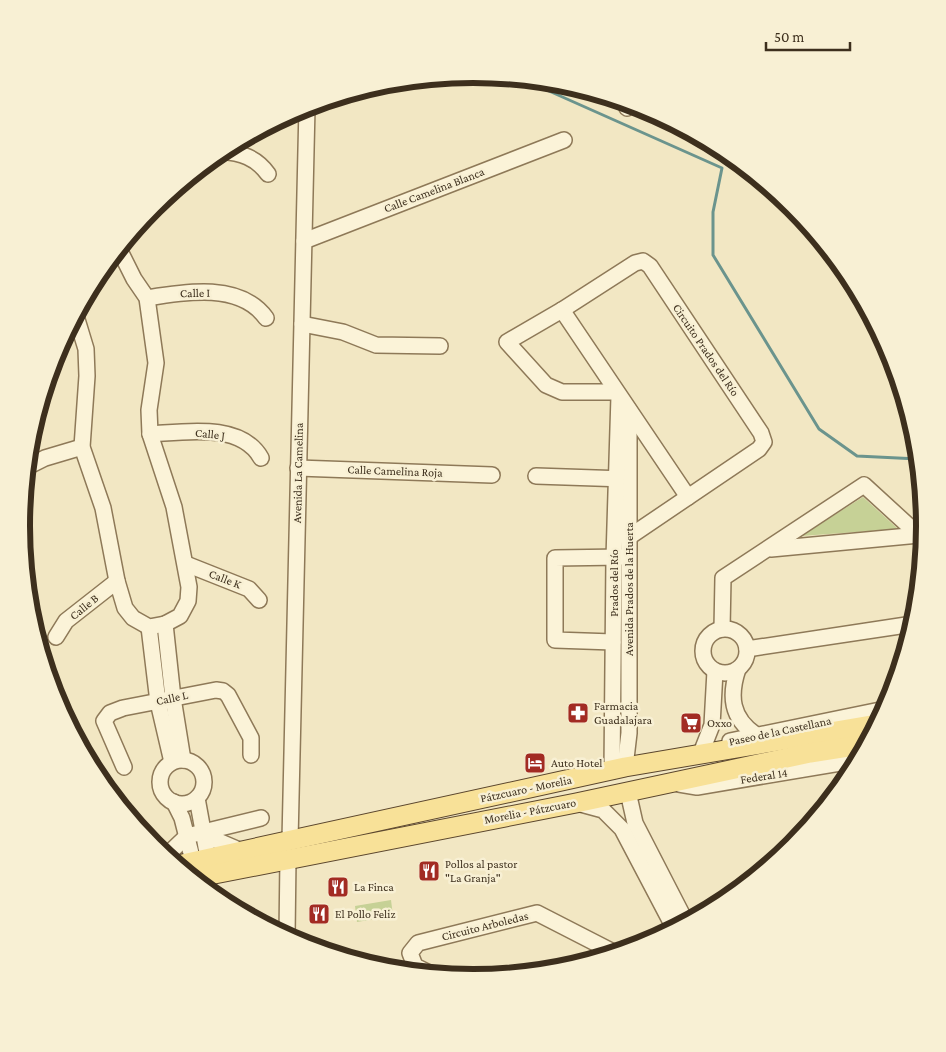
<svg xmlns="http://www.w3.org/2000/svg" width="946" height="1052" font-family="'Crimson Pro',serif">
<rect width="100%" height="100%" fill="#f2e7c3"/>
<!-- green -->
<g fill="#c6d196">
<path d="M863 497 898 529 801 536Z"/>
<path d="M391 900 393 916 357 922 355 906Z"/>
</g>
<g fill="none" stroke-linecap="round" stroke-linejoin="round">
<!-- stream -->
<path stroke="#6b948d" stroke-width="3" d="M522 79 722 168 713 212V255L819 429 857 456 918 459"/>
<!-- minor casing -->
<g stroke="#8e7958" stroke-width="18">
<g id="minor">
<path d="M627 108 629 103"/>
<path d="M221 151C241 153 256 157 268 174"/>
<path d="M304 241 564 140"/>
<path d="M147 298C184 292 240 282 266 318"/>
<path d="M562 310 688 497"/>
<path d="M76 316 86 349 87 376 82 447 103 508 117 581 125 608 133 618 149 627 165 624 180 616 188 601 189 587 174 507 150 434 149 410 156 363 147 298 134 279 119 249"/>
<path d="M302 324 343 332 376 345 440 346"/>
<path d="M616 392H562L546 385 507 342 562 310 635 263 643 261 650 266 761 433 764 442 759 449 629 537"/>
<path d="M150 434C184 432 241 422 261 458"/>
<path d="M27 467 45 458 82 447"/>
<path d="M298 468 492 475"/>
<path d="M536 476 625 479"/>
<path d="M771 549 919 535"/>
<path d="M186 564 249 589 259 600"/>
<path d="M165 624 173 698 183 760"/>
<path d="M149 627 158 702 172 762"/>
<path d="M722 629 723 578 864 485 923 539"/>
<circle cx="725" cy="651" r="22"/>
<path d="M56 637 66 621 117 581"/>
<path d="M613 642 555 640V558L622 557"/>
<path d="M747 649 913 624"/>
<path d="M738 669C729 696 731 718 756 735"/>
<path d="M730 741 885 709"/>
<path d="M703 748 712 725 715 671"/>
<circle cx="182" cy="782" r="22"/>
<path d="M124 767 104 721 110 713 123 708 216 690 223 691 228 695 251 738V755"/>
<path d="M625 767 629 733V410"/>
<path d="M612 771 614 558 619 396"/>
<path d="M679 784 697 787 858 760"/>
<path d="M628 792 635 823 686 922"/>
<path d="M197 798 208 858"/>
<path d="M174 802 182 818 193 861"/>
<path d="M577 803 603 810 622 829 674 928"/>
<path d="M204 835 239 850"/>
<path d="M290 840 307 107"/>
<path d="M166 856 187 836 261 818"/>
<path d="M287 936 288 858"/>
<path d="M429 973 415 966 410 953 418 943 537 913 615 953"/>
</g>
</g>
<!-- major casing -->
<g stroke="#5b462d" stroke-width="21">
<g id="major">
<path d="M178 865 625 767 877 724"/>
<path d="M194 878 576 803 810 753 867 744"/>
</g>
</g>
<!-- minor -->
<use href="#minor" stroke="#fbf3d8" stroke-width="15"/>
<!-- major -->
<use href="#major" stroke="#f8e198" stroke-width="19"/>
</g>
<!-- icons -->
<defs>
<g id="pharmacy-square" transform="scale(1.125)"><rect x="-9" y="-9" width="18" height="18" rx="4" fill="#a22b23" stroke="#f8f0d4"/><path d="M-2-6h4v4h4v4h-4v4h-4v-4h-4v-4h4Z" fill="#fff"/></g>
<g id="supermarket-square" transform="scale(1.125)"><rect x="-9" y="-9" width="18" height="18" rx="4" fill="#a22b23" stroke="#f8f0d4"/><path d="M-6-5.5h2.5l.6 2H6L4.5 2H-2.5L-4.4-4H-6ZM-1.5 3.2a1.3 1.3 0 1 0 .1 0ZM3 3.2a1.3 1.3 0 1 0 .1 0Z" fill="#fff"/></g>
<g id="hotel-square" transform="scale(1.125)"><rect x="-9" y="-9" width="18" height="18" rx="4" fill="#a22b23" stroke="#f8f0d4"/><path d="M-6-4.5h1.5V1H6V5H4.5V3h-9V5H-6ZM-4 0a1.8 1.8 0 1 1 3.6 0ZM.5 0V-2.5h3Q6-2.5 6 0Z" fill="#fff"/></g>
<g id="restaurant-square" transform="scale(1.125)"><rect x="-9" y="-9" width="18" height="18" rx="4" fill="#a22b23" stroke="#f8f0d4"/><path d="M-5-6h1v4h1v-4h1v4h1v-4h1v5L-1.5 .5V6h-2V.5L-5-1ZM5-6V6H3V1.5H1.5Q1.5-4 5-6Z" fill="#fff"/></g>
</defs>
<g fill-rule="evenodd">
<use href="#pharmacy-square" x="578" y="713"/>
<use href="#supermarket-square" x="691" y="723"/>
<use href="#hotel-square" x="535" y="763"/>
<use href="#restaurant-square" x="429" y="871"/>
<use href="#restaurant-square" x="338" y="887"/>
<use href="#restaurant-square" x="319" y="914"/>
</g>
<g text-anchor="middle" stroke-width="5" stroke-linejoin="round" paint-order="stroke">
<!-- street labels -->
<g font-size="12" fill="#3d2f1d" stroke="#f8f0d4">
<text transform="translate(434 190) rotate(-21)" y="4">Calle Camelina Blanca</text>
<text transform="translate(195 293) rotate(-1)" y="4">Calle I</text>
<text transform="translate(706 350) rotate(56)" y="4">Circuito Prados del Río</text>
<text transform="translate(210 434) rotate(6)" y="4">Calle J</text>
<text transform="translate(395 471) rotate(2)" y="4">Calle Camelina Roja</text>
<text transform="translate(298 473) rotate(-89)" y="4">Avenida La Camelina</text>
<text transform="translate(225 579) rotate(21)" y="4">Calle K</text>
<text transform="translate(614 583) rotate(-90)" y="4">Prados del Río</text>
<text transform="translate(629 589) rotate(-90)" y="4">Avenida Prados de la Huerta</text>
<text transform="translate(84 607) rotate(-39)" y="4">Calle B</text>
<text transform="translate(172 698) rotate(-12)" y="4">Calle L</text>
<text transform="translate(780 731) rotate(-12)" y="4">Paseo de la Castellana</text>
<text transform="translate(764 776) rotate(-9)" y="4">Federal 14</text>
<text transform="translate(526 789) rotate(-12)" y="4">Pátzcuaro - Morelia</text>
<text transform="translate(530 811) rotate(-11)" y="4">Morelia - Pátzcuaro</text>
<text transform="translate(485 926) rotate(-14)" y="4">Circuito Arboledas</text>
</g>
<!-- poi labels -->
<g font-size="12" fill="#3d2f1d" stroke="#f8f0d4" text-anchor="start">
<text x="594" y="710">Farmacia<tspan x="594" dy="14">Guadalajara</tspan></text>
<text x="707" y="727">Oxxo</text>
<text x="551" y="767">Auto Hotel</text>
<text x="445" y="868">Pollos al pastor<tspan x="445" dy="14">"La Granja"</tspan></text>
<text x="354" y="891">La Finca</text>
<text x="335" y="918">El Pollo Feliz</text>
</g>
</g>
<!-- crop -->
<path d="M0 0H946V1052H0ZM30 526a443 443 0 1 1 886 0a443 443 0 1 1-886 0Z" fill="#f8f0d4" fill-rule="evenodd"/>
<path fill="none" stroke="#3d2f1d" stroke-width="6" d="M30 526a443 443 0 1 1 886 0a443 443 0 1 1-886 0Z"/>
<!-- scale -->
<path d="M766 42v8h84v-8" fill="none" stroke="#3d2f1d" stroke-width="2.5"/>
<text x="774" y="42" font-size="15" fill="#3d2f1d" stroke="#f8f0d4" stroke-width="4" paint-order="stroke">50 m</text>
</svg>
